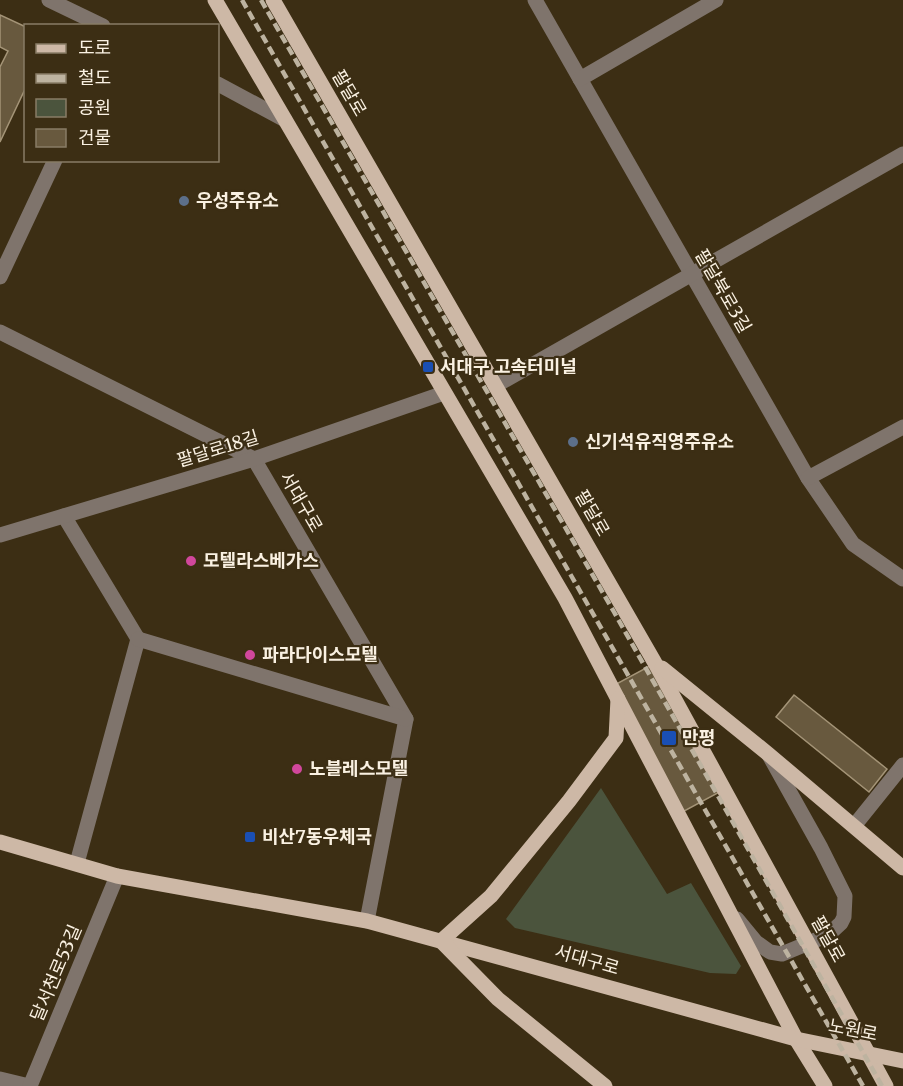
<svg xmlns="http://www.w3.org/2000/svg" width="903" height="1086" font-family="Merriweather,'Noto Sans KR',serif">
<rect width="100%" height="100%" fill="#3c2e14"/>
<!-- green -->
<path fill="#4b543d" d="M601 788 667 894 691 883 741 966 736 974 710 973 515 928 506 919Z"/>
<!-- building -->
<g fill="#68593e" stroke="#a49477" stroke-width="1.5">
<path d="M0 15 26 27V87L0 142V67L8 51 0 47Z"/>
<path d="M659 661 727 788 675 816 607 689Z"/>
<path d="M794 695 887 769 869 792 776 717Z"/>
</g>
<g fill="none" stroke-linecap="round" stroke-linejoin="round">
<!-- minor -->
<g stroke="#7f746c" stroke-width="15">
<path d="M49 0 103 26"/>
<path d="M535 0 808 478 853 544 903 579"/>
<path d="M580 79 716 0"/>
<path d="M218 84 285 120"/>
<path d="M0 277 55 160"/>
<path d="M0 332 254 459"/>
<path d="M495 386 903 154"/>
<path d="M254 459 406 719 367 921"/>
<path d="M808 478 903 427"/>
<path d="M64 516 138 639 77 863"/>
<path d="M0 535 254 459 444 393"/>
<path d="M138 639 406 719"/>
<path d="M854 826 903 765"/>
<path d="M737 919 756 942 770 952 782 954 828 935 841 923 844 917 845 896 821 848 769 755"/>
<path d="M0 1079 29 1086"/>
<path d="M30 1086 117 876"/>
</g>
<!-- major -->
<g stroke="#cdb8a6" stroke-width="15">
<path d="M215 0 565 598 796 1039 825 1086"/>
<path d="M273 0 655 663 886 1086"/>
<path d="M662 668 767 753 903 868"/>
<path d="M0 842 117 876 367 921 796 1039 903 1061"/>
<path d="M605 1086 498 999 441 941 491 896 569 801 616 738 618 699"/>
</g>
<!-- rail -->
<g stroke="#bdb3a0" stroke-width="4.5" stroke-dasharray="9 4.5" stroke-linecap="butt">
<path d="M242 0 863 1086"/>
<path d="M261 0 614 612 882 1086"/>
</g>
</g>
<!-- markers -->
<g fill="#5c6f8a" stroke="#3c2e14" stroke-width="2">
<circle cx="184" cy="201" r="6"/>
<circle cx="573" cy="442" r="6"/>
</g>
<g fill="#1a4fb4" stroke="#3c2e14" stroke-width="2">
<rect x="422" y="361" width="12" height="12" rx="3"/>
<rect x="661" y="730" width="16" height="16" rx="3"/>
<rect x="244" y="831" width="12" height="12" rx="3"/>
</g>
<g fill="#d1479c" stroke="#3c2e14" stroke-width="2">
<circle cx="191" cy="561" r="6"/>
<circle cx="250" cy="655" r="6"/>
<circle cx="297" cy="769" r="6"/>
</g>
<g text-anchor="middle" stroke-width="4.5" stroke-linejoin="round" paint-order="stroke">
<!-- street labels -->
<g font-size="18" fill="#faf1e2" stroke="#3c2e14">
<text transform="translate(349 93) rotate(60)" y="6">팔달로</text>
<text transform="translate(723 291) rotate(60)" y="6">팔달북로3길</text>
<text transform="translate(218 449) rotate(-17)" y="6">팔달로18길</text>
<text transform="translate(301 502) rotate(60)" y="6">서대구로</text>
<text transform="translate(592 513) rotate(60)" y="6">팔달로</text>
<text transform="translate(828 939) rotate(61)" y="6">팔달로</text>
<text transform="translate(587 960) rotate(16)" y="6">서대구로</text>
<text transform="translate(56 973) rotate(-67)" y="6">달서천로53길</text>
<text transform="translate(853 1030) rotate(11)" y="6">노원로</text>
</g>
<!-- poi labels -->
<g font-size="18" font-weight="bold" fill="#faf1e2" stroke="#3c2e14" text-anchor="start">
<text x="196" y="207">우성주유소</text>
<text x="440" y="373">서대구 고속터미널</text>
<text x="585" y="448">신기석유직영주유소</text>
<text x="203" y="567">모텔라스베가스</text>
<text x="262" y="661">파라다이스모텔</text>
<text x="682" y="744">만평</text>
<text x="309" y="775">노블레스모텔</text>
<text x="262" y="843">비산7동우체국</text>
</g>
</g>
<!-- legend -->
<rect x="24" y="24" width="195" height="138" fill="#3c2e14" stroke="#887c66" stroke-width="1.5"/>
<rect x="36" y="44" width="30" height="9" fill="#cdb8a6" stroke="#887c66" stroke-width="1.5"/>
<text x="78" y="54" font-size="18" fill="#faf1e2">도로</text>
<rect x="36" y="74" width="30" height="9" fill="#bdb3a0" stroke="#887c66" stroke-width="1.5"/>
<text x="78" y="84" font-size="18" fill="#faf1e2">철도</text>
<rect x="36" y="99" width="30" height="18" fill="#4b543d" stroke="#887c66" stroke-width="1.5"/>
<text x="78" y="114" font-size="18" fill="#faf1e2">공원</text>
<rect x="36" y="129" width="30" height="18" fill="#68593e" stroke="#887c66" stroke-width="1.5"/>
<text x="78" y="144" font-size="18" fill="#faf1e2">건물</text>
</svg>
